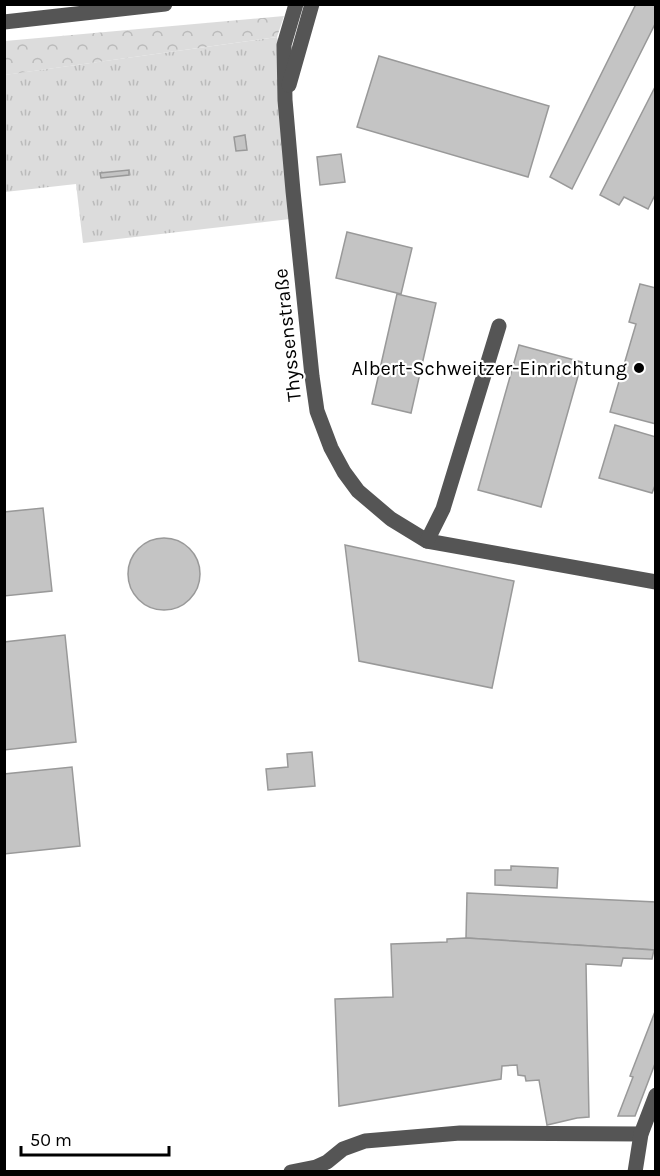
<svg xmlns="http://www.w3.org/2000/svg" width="660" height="1176" font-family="Karla,sans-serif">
<defs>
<pattern id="grass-tufts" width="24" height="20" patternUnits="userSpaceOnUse" patternTransform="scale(1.5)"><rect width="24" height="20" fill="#dcdcdc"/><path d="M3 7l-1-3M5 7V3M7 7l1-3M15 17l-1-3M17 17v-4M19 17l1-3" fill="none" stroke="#bbb"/></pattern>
<pattern id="forest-crowns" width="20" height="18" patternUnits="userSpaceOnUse" patternTransform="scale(1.5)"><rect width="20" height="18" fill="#dcdcdc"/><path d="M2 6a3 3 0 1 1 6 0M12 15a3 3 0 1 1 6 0" fill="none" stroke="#bbb"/></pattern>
</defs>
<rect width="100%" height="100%" fill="#fff"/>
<!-- grass -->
<path fill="url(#grass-tufts)" d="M277 37 279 44 290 219 83 243 76 184 5 192 4 75Z"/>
<!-- forest -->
<path fill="url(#forest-crowns)" d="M284 16 277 37 5 75V41Z"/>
<!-- building -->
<g fill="#c4c4c4" stroke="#999" stroke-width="1.5">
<path d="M636 4H656V22L572 189 550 177Z"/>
<path d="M379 56 549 106 528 177 357 127Z"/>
<path d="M656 85V193L648 209 624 197 619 205 600 195Z"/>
<path d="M245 135 247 150 236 151 234 137Z"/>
<path d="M341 154 345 182 320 185 317 157Z"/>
<path d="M129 170V175L101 178 100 173Z"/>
<path d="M347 232 412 248 401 294 336 278Z"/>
<path d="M640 284 656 288V424L610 412 636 324 629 322Z"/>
<path d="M397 294 436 303 411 413 372 404Z"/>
<path d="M519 345 582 362 541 507 478 490Z"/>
<path d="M615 425 656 437V483L652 493 599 478Z"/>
<path d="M43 508 52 591 4 596V512Z"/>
<circle cx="164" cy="574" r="36"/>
<path d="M345 545 514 581 492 688 359 661Z"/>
<path d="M65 635 76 742 4 750V642Z"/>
<path d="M312 752 315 786 268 790 266 769 288 767 287 754Z"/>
<path d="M72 767 80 846 4 854V774Z"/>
<path d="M511 866 558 868 557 888 495 885V870H511Z"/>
<path d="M467 893 656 902V950L466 938Z"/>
<path d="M466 938 654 950 652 959 623 958 621 966 586 964 589 1117 577 1118 547 1125 539 1080 526 1081 525 1076 518 1075 517 1065 502 1066 501 1079 339 1106 335 999 393 997 391 944 447 942V939Z"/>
<path d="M656 1009V1061L635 1116H618L633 1077 630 1076Z"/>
</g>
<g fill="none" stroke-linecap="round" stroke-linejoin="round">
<!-- minor -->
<g stroke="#555" stroke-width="15">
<path d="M296 4 284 45 285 100 293 191 312 376 317 411 331 448 344 472 358 491 391 519 427 541 656 582"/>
<path d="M4 22 165 4"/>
<path d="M289 85 312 4"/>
<path d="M427 541 443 509 499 326"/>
<path d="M291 1172 316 1167 327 1162 343 1149 365 1141 460 1133 641 1134"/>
<path d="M635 1172 641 1134 656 1095"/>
</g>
</g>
<!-- markers -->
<circle fill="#000" stroke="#fff" stroke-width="2" cx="639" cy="368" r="6"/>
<g text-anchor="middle" stroke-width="4.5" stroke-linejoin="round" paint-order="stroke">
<!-- street labels -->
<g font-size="20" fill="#000" stroke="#fff">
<text transform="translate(287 335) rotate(-96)" y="7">Thyssenstraße</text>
</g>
<!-- poi labels -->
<g font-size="20" fill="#000" stroke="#fff" text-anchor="end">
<text x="627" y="375">Albert-Schweitzer-Einrichtung</text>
</g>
</g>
<!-- border -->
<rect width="660" height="1176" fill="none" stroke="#000000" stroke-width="12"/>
<!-- scale -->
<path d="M21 1146v9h148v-9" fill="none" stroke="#000000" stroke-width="3"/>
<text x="30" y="1146" font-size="18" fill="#000000" stroke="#ffffff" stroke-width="4.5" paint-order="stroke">50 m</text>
</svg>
